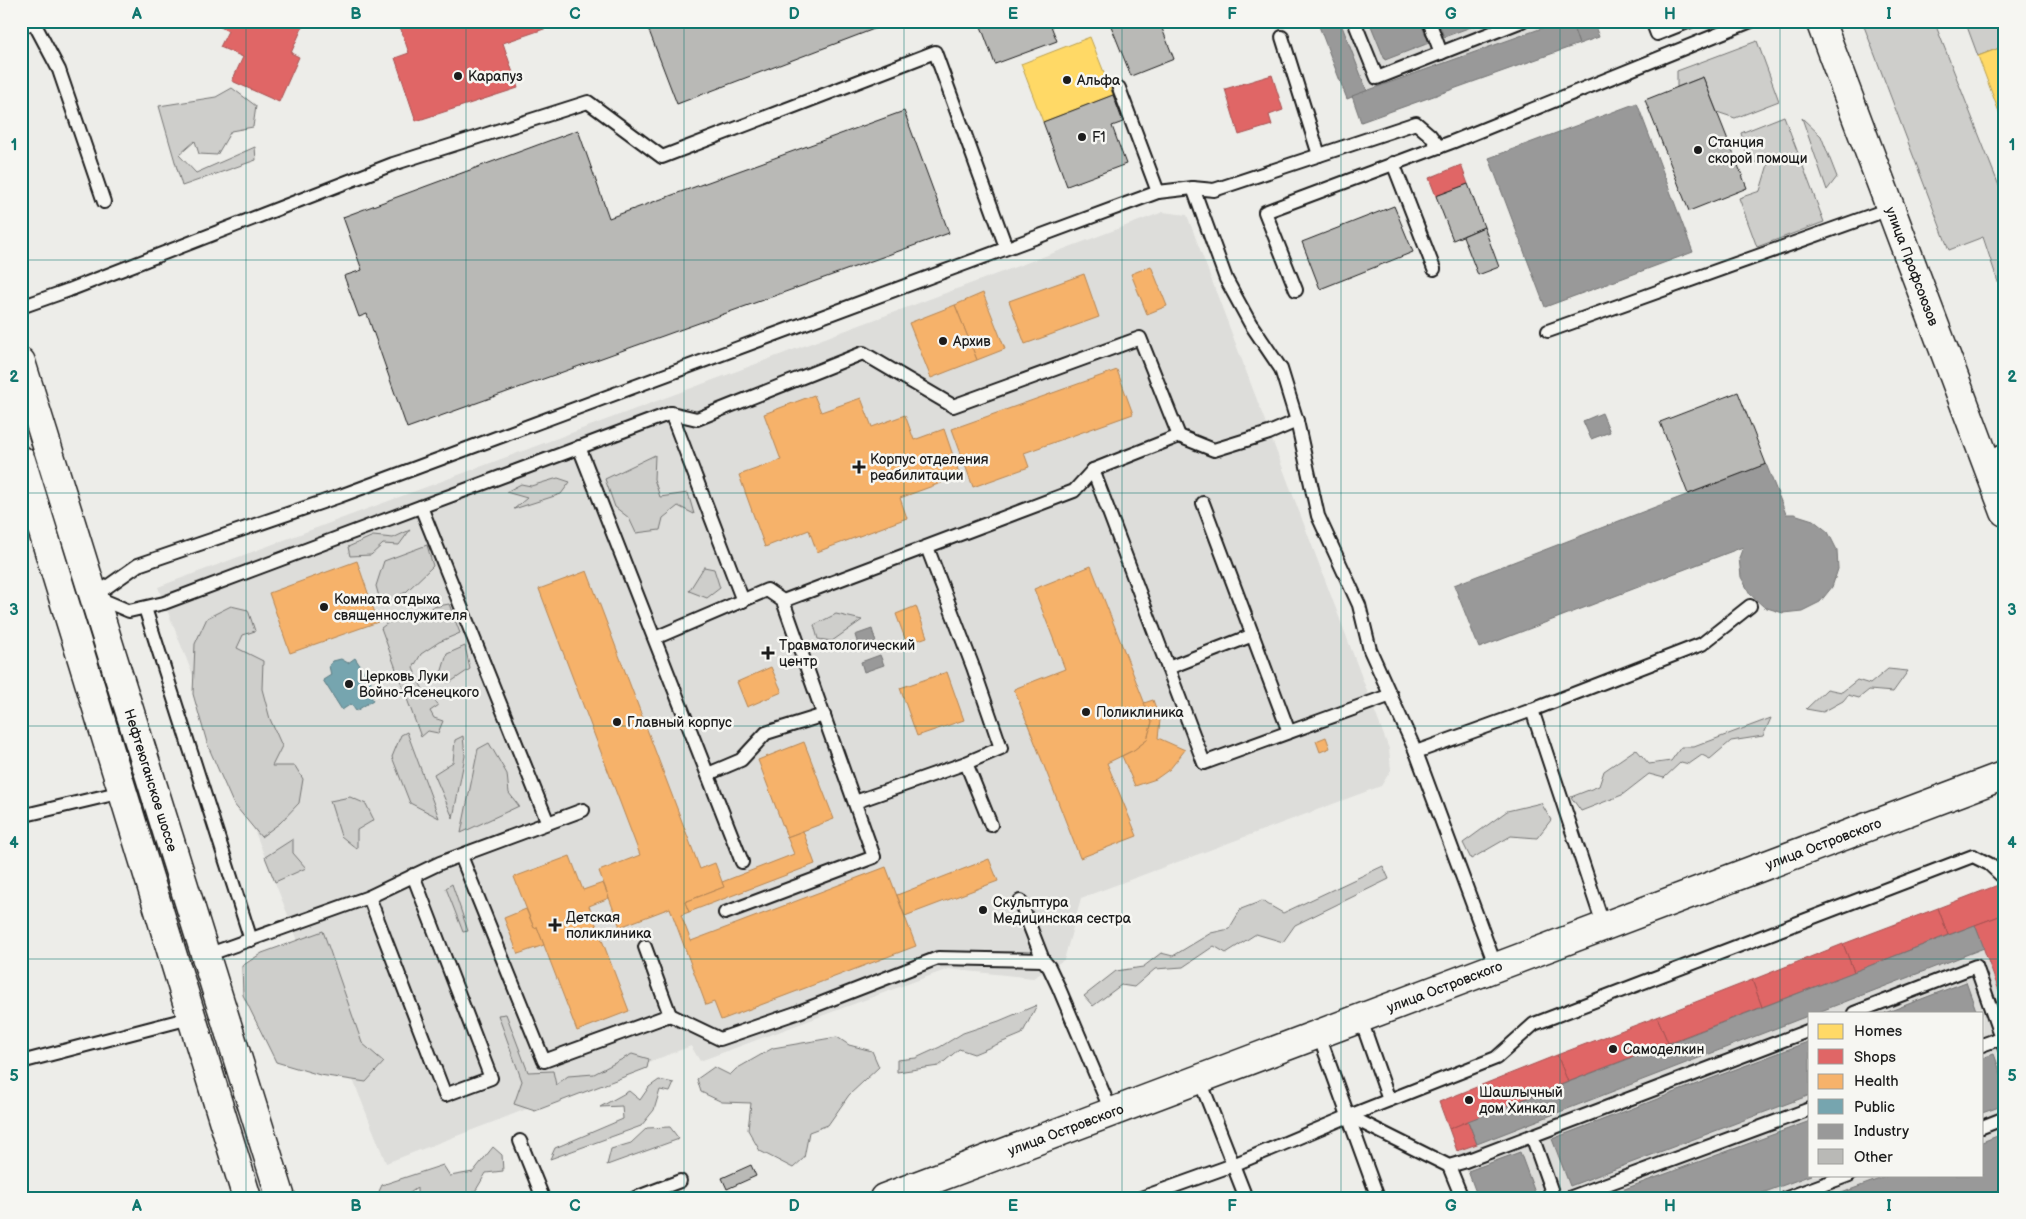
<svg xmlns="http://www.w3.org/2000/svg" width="2026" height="1219" font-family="'Balsamiq Sans',sans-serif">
<rect width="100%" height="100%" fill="#edede9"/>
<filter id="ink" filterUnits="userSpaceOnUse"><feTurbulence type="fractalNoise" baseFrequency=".02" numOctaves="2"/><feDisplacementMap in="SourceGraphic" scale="10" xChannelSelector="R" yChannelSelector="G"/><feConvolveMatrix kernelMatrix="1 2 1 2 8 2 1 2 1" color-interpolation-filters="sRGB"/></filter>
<g filter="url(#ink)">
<!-- built -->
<g fill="#ddddda" fill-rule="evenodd">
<path d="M1317 21H1593L1599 37 1361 122 1352 96 1347 99Z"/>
<path d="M1163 212 1187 215 1389 749 1391 770 1381 786 1081 898 1064 960 1033 978 948 969 700 1061 691 1046 386 1163 158 587Z"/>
<path d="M2005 914V1198H1478L1468 1171 1457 1151 1449 1129ZM1810 1013H1982V1175H1810Z"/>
</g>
<!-- green -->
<g fill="#cececb" stroke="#757574">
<path d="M1862 21H1934L2005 201V303L1983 237 1949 250Z"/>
<path d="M1965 21H2005V46L1978 56Z"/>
<path d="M1757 41 1779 101 1735 118 1717 112 1703 77 1677 87V71Z"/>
<path d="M232 88 256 106 253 127 231 131 217 155 199 154 195 141 179 155 196 173 255 147 256 160 182 186 159 106 216 97Z"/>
<path d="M1784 116 1824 222 1757 247 1739 198 1760 191 1769 161 1749 163 1741 133Z"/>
<path d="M1802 118 1821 136 1837 177 1827 190Z"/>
<path d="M655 455 654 479 660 497 688 493 694 514 678 506 663 518 660 530 636 533 629 518 615 507 605 479Z"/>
<path d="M558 478 570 482 561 494 514 509 527 498 506 492 521 484 531 486Z"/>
<path d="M410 530 399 545 383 544 371 555 350 556 348 547 373 536 393 538Z"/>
<path d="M427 545 433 566 406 592 381 604 376 586 384 561Z"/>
<path d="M704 567 714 569 720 588 707 598 689 591Z"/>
<path d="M449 604 460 633 439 642 421 654 413 668 423 690 439 705 430 711 434 718 443 721 438 733 428 731 421 737 381 628 389 622 421 615 433 607Z"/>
<path d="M231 606 248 610 255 631 243 635 237 648 263 661 262 689 270 719 282 746 272 766H295L303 779 299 803 280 823 261 837 233 803 208 746 193 694 195 644 207 618Z"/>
<path d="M836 614 862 620 832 641 818 639 814 625Z"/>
<path d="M465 646 470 669 449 683 440 677 447 654Z"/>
<path d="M1888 669 1908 671 1893 692 1869 690 1859 698 1848 695 1843 701 1823 712 1806 709 1827 689 1842 692 1857 680 1870 684Z"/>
<path d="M1771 718 1763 736 1731 741 1710 759 1702 755 1689 764 1681 762 1664 778 1649 774 1622 795 1581 811 1571 797 1599 786 1604 771 1636 749 1649 764 1671 761 1681 747H1694Z"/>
<path d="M407 732 439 818 410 803 392 757 401 735Z"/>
<path d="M463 736 465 756 453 818 434 774 453 762 455 740Z"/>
<path d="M489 743 507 774 509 793 519 806 461 833 478 749Z"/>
<path d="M350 797 366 804 374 820 357 830V849L341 836 330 801Z"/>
<path d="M1541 803 1551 820 1537 838 1511 836 1471 859 1463 843 1507 811Z"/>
<path d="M293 839V853L306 868 275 882 265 857Z"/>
<path d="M1383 866 1389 879 1295 925 1283 942 1256 934 1226 953 1214 946 1183 967 1155 969 1134 987 1121 985 1093 1006 1084 996 1116 971 1143 967 1161 953 1173 956 1211 933 1229 929 1241 909 1262 901 1283 913Z"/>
<path d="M452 884 468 931 463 932 446 888Z"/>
<path d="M323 931 362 1043 384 1062 366 1082 320 1075 276 1062 243 995 242 966 262 953Z"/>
<path d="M1037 1005 1022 1034 974 1054 959 1049 939 1066 897 1072V1060L916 1058 940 1047 963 1033 999 1021Z"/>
<path d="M506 1014 528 1072 553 1071 556 1085 568 1076 594 1074 632 1054 649 1059 647 1068 535 1111 514 1104 522 1081 498 1015Z"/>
<path d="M837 1037 849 1045 872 1051 879 1067 849 1095 828 1125 809 1132 804 1158 793 1168 760 1151 748 1130 751 1103 722 1102 701 1092 697 1079 714 1067 730 1075 736 1069 773 1048Z"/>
<path d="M659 1080 674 1083 670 1092 660 1090 654 1110 641 1126 550 1159 555 1148 623 1119 622 1106 600 1107 629 1091 640 1100 649 1087Z"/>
<path d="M670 1127 679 1139 607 1165 611 1149 631 1143 647 1128Z"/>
<path d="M493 1147 502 1155 503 1171 486 1173 476 1190 461 1198H417V1188L404 1197 391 1193 385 1198H376L382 1185 443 1165 450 1176 473 1172Z"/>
</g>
<!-- homes -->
<g fill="#ffd966" stroke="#bba050">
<path d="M1090 37 1113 95 1043 122 1021 64Z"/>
<path d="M2005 46V128L1978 56Z"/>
</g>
<!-- shops -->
<g fill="#e06666" stroke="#a55050">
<path d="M209 21H292L303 26 291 53 299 57 279 102 232 81 243 57 220 47 228 31Z"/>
<path d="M398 21H545L547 28 503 43 518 88 416 121 395 58 409 53Z"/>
<path d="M1272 75 1283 110 1269 115 1272 125 1239 135 1225 89Z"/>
<path d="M1461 165 1468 184 1436 196 1429 178Z"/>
<path d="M1998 885 2005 903V914L1948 935 1938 908Z"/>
<path d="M1938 908 1948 935 1854 972 1843 944Z"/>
<path d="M2005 914V1007L1975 925Z"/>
<path d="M1843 944 1854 972 1762 1007 1752 980Z"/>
<path d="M1752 980 1762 1007 1668 1043 1657 1017Z"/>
<path d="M1657 1017 1668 1043 1568 1082 1557 1055Z"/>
<path d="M1557 1055 1568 1082 1449 1129 1439 1102Z"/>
<path d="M1468 1121 1477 1144 1457 1151 1449 1129Z"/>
</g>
<!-- health -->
<g fill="#f6b26b" stroke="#b58553">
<path d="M1151 266 1167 306 1147 314 1131 274Z"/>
<path d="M1084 274 1099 317 1025 344 1009 301Z"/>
<path d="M983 293 1005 349 977 360 955 305Z"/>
<path d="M955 305 977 360 931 378 909 323Z"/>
<path d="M1117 370 1133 414 1024 453 1029 467 973 487 952 429Z"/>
<path d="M814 395 821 412 861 398 872 427 905 415 914 440 944 429 960 476 900 498 907 518 817 552 809 530 765 547 739 475 781 460 764 414Z"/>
<path d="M357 561 378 622 290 653 269 593Z"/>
<path d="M1091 566 1152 722 1147 740 1134 750 1107 763 1137 836 1080 858 1014 689 1065 669 1034 589Z"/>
<path d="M587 571 700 869 715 863 724 887 685 902 689 912 681 915 691 941 886 867 916 946 721 1020 714 1002 706 1005 670 908 620 927 599 871 640 855 539 589Z"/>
<path d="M916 606 927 637 907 644 896 614Z"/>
<path d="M771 667 782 692 747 707 737 682Z"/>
<path d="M947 672 964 720 917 736 900 688Z"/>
<path d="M1153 700 1160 720 1158 738 1185 750 1170 769 1156 779 1135 786 1122 756 1134 750 1147 740 1152 722 1144 703Z"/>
<path d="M1326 737 1330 748 1320 752 1316 741Z"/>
<path d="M804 742 834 819 787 837 758 760Z"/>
<path d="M803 831 815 864 689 912 685 902 724 887 722 882 794 854 787 837Z"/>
<path d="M570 856 583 890 603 883 609 898 589 906 629 1011 577 1031 537 927 534 928 514 877Z"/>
<path d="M989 859 998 881 905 916 897 895Z"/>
<path d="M526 909 534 928 537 927 544 945 518 954 504 918Z"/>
</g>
<!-- public -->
<path fill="#76a5af" stroke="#5b7c83" d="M355 658 375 688 368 692 373 700 356 711 351 704 342 710 323 680 331 675 329 666 333 661 341 659 348 663Z"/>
<!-- industry -->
<g fill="#999" stroke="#747474">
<path d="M1317 21H1340L1367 91 1347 99Z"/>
<path d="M1369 21H1420L1429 43 1385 60Z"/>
<path d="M1438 21H1487L1444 37Z"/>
<path d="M1562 21H1571L1579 44 1361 122 1352 96Z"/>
<path d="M1571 21H1593L1599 37 1579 44Z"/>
<path d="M1637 103 1693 252 1545 307 1489 158Z"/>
<path d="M1602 413 1610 432 1591 439 1583 421Z"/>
<path d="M1766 464 1786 514H1794L1813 520 1828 532 1837 550 1838 569 1832 587 1820 602 1802 611 1783 613 1764 607 1750 594 1741 577 1739 558 1743 547 1479 648 1454 585Z"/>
<path d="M872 629 877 646 860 651 855 635Z"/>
<path d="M880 655 884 665 864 672 861 662Z"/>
<path d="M1975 925 1984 948 1816 1013H1810V1015L1477 1144 1468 1121Z"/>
<path d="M1966 982 1977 1013H1885Z"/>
<path d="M1810 1041V1095L1570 1186 1552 1139Z"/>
<path d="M1994 1054 2005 1085V1105L1982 1113V1058Z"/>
<path d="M1810 1121 1811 1175 1749 1198H1600Z"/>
<path d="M2005 1133V1188L1978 1198H1828L1890 1175H1982V1142Z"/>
<path d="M1520 1152 1537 1198H1478L1468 1171Z"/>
</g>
<!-- building -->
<g fill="#b9b9b6" stroke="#1c1c1c">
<path d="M665 21H895L677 104 648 28Z"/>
<path d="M979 21H1049L1057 41 995 64Z"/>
<path d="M1109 21H1159L1174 59 1131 76Z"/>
<path d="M1703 77 1747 188 1689 211 1645 100Z"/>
<path d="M1113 95 1123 122 1112 126 1126 164 1067 186 1043 122Z"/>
<path d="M904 111 949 233 407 428 367 314 359 317 344 276 362 270 343 217 578 130 609 218Z"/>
<path d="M1468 184 1484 227 1453 240 1436 196Z"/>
<path d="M1394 206 1413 252 1320 289 1302 242Z"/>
<path d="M1484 227 1499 267 1478 275 1463 236Z"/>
<path d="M1738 392 1766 464 1688 494 1660 422Z"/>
<path d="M751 1165 756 1176 727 1189 722 1178Z"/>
</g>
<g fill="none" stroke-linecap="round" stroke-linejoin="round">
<!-- service casing -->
<g stroke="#1c1c1c" stroke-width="16">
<g id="service">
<path d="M33 21 59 70 104 202"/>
<path d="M1354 21 1377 78 1522 21"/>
<path d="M1429 21 1441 53"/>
<path d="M1652 21 1657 34 1690 21"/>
<path d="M21 27 33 23"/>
<path d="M1282 37 1319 155"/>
<path d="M1119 88 1158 192"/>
<path d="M1393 163 1434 269"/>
<path d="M1193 188 1226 279 1250 323 1281 369 1297 421 1318 516 1359 605 1370 650 1416 752 1496 967"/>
<path d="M1296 290 1265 212 1452 142 1751 21"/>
<path d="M21 307 69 290 393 164 588 102 662 157 935 52 1006 247"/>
<path d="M1548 331 1892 208"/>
<path d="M671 413 743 601"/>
<path d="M579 447 742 862"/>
<path d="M1985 457 2005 450"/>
<path d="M1093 470 1204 763 1391 695"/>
<path d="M1203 503 1289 732"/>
<path d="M421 507 548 823"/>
<path d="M927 547 973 667 1001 748 966 763"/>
<path d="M94 596 138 565 340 496 1158 192 1193 188 1214 190 1416 123 1430 135 1439 147"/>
<path d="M96 597 129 611 164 603 671 413 697 419 863 353 953 406 1140 338 1179 436"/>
<path d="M145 608 251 940"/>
<path d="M655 638 767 590 783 601 1074 491 1093 470 1179 436 1214 450 1269 433 1297 421"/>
<path d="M1168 668 1253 635"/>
<path d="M1532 710 1604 927"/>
<path d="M1416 752 1532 710 1702 644 1750 606"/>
<path d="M708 774 741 760 766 733 824 715"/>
<path d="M855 802 966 763 991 825"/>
<path d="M21 816 122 792"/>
<path d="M461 856 544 1061 670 1015 645 947"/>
<path d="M369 897 445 1095 491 1078 413 875"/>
<path d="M1020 901 1043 960 1049 967 1058 986 1111 1111"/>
<path d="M725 913 874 857 783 601"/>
<path d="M207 955 369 897 440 863 583 810"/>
<path d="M1854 1013 1976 966 2005 1049"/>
<path d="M670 1015 720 1039 796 1013 938 958 1043 960"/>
<path d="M1360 1017 1389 1100"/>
<path d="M1318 1033 1378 1198"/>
<path d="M1982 1045 2001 1038"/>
<path d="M21 1062 190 1018"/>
<path d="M1199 1078 1246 1198"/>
<path d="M1349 1116 1449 1166 1463 1162 1810 1030"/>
<path d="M1982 1127 2005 1118"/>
<path d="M1532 1136 1554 1198"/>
<path d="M520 1141 543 1198"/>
<path d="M1449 1166 1462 1198"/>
<path d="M635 1198 680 1181"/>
<path d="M1141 1198 1233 1165 1349 1116 1496 1058 1534 1024 1973 856 1989 864 2005 879"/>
<path d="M1569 1198 1810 1109"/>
<path d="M1787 1198 1849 1175"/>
</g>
</g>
<!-- secondary casing -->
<g stroke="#1c1c1c" stroke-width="31">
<g id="secondary">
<path id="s1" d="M1820 21 2005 512"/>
<path id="s2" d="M884 1198 2005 775"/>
</g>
</g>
<!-- primary casing -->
<g stroke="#1c1c1c" stroke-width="31">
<g id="primary">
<path id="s3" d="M21 362 281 1198"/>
<path d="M21 460 247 1198"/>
</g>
</g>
<!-- service -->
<use href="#service" stroke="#f6f6f2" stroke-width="12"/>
<!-- secondary -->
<use href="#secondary" stroke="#f6f6f2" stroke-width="28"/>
<!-- primary -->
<use href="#primary" stroke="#f6f6f2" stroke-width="28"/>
</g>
</g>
<!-- grid -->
<path fill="none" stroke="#0f766e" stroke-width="1" stroke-opacity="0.55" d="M246 21V1198M466 21V1198M684 21V1198M904 21V1198M1122 21V1198M1341 21V1198M1560 21V1198M1780 21V1198M21 260H2005M21 493H2005M21 726H2005M21 959H2005"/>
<!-- markers -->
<g fill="#1c1c1c" stroke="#f6f6f2" stroke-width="2">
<circle cx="458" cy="76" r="5"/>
<circle cx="1067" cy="80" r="5"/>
<circle cx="1082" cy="137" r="5"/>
<circle cx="1698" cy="150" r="5"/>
<circle cx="943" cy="341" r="5"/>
<path d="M856.5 459.5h5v5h5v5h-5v5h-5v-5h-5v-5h5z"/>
<circle cx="324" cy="607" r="5"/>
<path d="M765.5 645.5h5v5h5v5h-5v5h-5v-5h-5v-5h5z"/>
<circle cx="349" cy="684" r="5"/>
<circle cx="1086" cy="712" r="5"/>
<circle cx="617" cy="722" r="5"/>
<circle cx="983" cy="910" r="5"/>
<path d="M552.5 917.5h5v5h5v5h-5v5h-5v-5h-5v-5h5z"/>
<circle cx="1613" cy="1049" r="5"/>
<circle cx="1469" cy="1100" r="5"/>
</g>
<g text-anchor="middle" stroke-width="5" stroke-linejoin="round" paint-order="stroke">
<!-- poi labels -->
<g font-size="14" fill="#1c1c1c" stroke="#f6f6f2" text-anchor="start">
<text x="468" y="81">Карапуз</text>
<text x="1077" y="85">Альфа</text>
<text x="1092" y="142">F1</text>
<text x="1708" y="147">Станция<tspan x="1708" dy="16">скорой помощи</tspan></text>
<text x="953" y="346">Архив</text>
<text x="870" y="464">Корпус отделения<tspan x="870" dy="16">реабилитации</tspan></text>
<text x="334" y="604">Комната отдыха<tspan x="334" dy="16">священнослужителя</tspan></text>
<text x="779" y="650">Травматологический<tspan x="779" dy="16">центр</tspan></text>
<text x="359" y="681">Церковь Луки<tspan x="359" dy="16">Войно-Ясенецкого</tspan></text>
<text x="1096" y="717">Поликлиника</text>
<text x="627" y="727">Главный корпус</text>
<text x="993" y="907">Скульптура<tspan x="993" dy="16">Медицинская сестра</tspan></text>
<text x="566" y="922">Детская<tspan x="566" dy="16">поликлиника</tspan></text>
<text x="1623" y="1054">Самоделкин</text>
<text x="1479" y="1097">Шашлычный<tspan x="1479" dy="16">дом Хинкал</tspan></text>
</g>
<!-- street labels -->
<g font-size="14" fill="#1c1c1c" stroke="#f6f6f2">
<text dy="5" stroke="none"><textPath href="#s1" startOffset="262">улица Профсоюзов</textPath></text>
<text dy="5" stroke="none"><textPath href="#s3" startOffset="438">Нефтеюганское шоссе</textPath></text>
<text dy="5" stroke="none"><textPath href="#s2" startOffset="1004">улица Островского</textPath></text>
<text dy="5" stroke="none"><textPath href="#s2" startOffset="599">улица Островского</textPath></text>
<text dy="5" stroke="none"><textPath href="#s2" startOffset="194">улица Островского</textPath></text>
</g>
</g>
<!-- margin -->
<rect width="2026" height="1219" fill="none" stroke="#f6f6f2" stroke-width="55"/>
<!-- legend -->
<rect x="1808" y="1012" width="175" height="165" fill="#f6f6f2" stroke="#9f9f9c"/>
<rect x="1818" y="1024" width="25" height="15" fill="#ffd966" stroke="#9f9f9c"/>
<text x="1854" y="1036" font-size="15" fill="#1c1c1c">Homes</text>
<rect x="1818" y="1049" width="25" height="15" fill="#e06666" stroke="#9f9f9c"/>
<text x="1854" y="1062" font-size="15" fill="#1c1c1c">Shops</text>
<rect x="1818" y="1074" width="25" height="15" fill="#f6b26b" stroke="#9f9f9c"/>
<text x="1854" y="1086" font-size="15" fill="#1c1c1c">Health</text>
<rect x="1818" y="1099" width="25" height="15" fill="#76a5af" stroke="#9f9f9c"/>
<text x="1854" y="1112" font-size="15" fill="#1c1c1c">Public</text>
<rect x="1818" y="1124" width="25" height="15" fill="#999999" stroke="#9f9f9c"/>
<text x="1854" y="1136" font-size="15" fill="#1c1c1c">Industry</text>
<rect x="1818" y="1149" width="25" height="15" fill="#b9b9b6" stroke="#9f9f9c"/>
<text x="1854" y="1162" font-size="15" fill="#1c1c1c">Other</text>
<rect x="28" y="28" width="1970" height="1164" fill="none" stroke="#0f766e" stroke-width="2"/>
<g font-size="16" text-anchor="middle" font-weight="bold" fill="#0f766e">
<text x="137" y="19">A</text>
<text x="356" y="19">B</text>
<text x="575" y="19">C</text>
<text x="794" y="19">D</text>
<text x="1013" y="19">E</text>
<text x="1232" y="19">F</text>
<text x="1451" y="19">G</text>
<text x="1670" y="19">H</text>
<text x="1889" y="19">I</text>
<text x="14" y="150">1</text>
<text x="2012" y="150">1</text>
<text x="14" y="382">2</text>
<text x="2012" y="382">2</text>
<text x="14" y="615">3</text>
<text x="2012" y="615">3</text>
<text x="14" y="848">4</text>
<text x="2012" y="848">4</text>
<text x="14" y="1081">5</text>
<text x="2012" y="1081">5</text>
<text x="137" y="1211">A</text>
<text x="356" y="1211">B</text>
<text x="575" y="1211">C</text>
<text x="794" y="1211">D</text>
<text x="1013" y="1211">E</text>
<text x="1232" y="1211">F</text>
<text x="1451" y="1211">G</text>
<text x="1670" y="1211">H</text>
<text x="1889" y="1211">I</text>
</g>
</svg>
